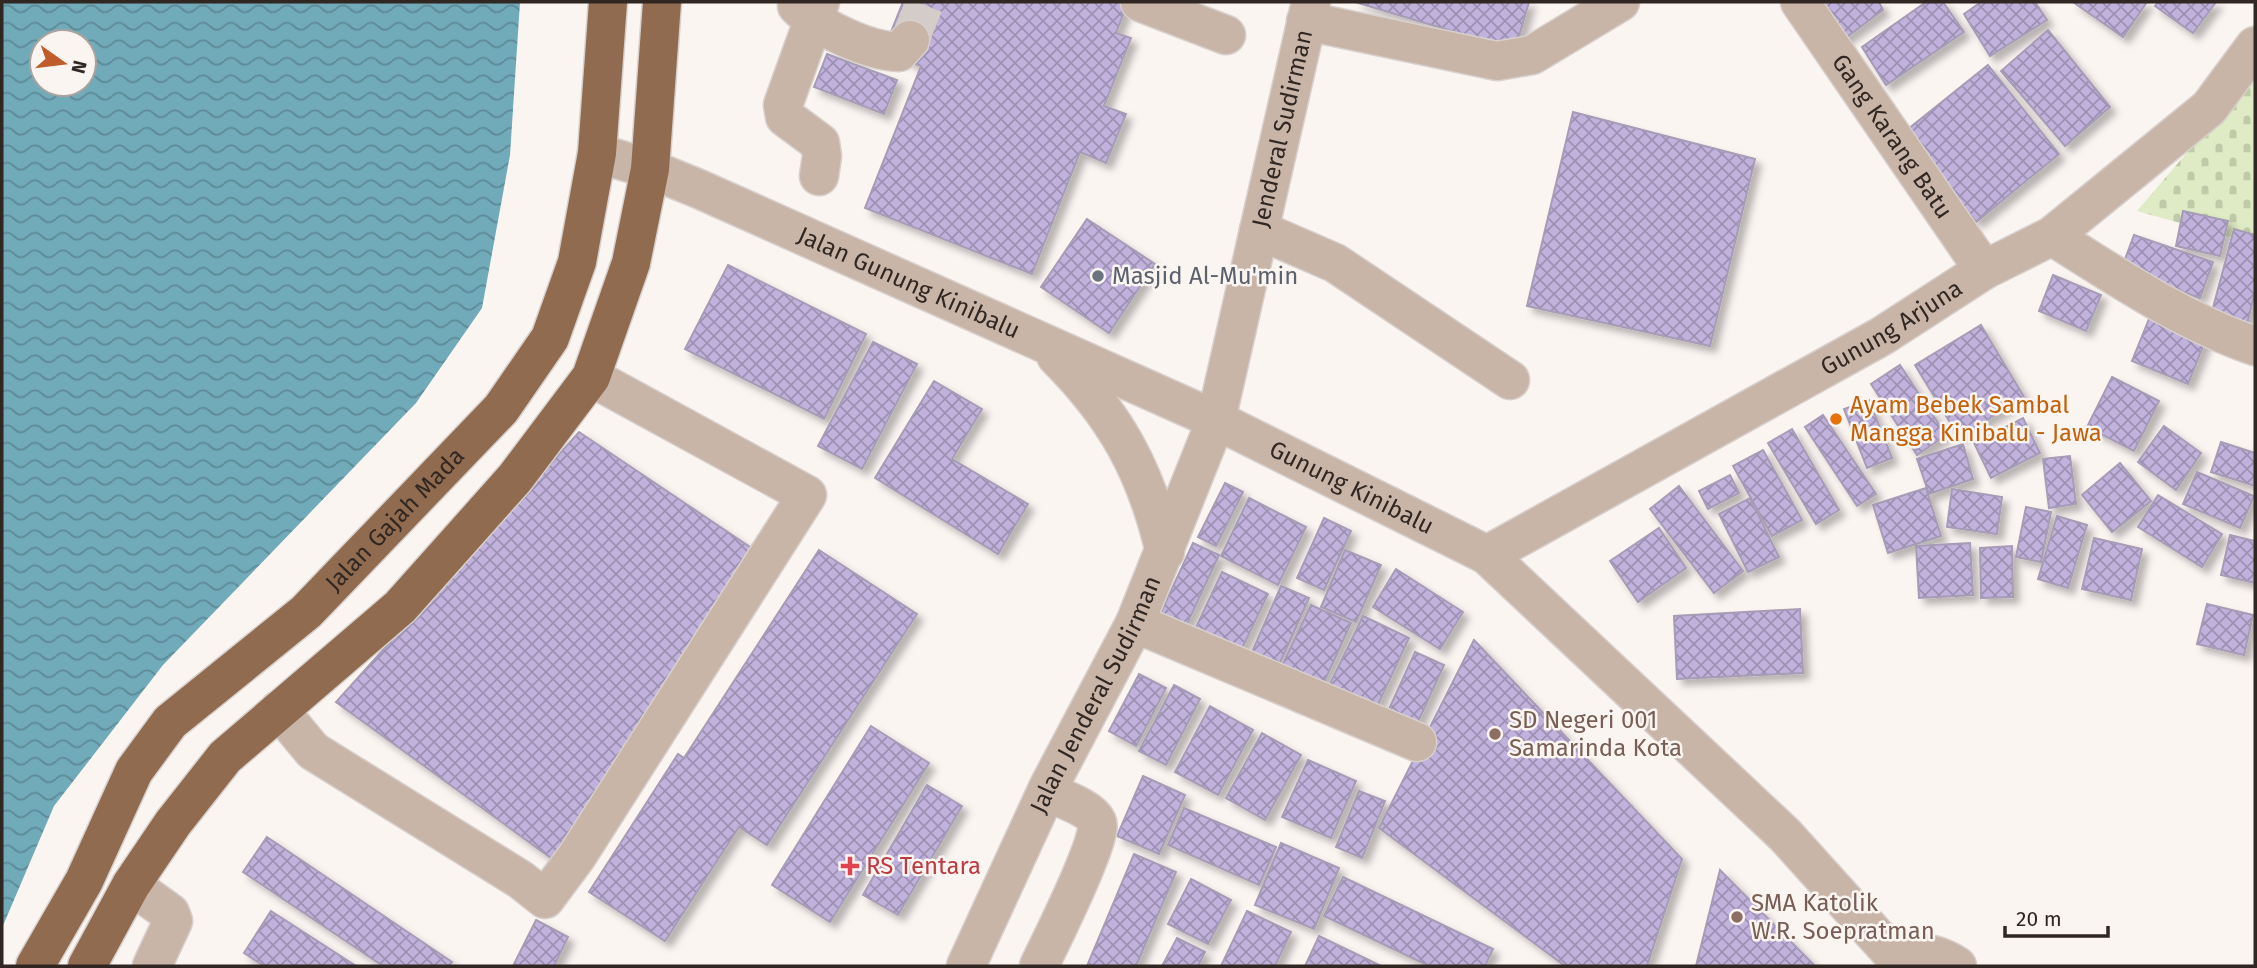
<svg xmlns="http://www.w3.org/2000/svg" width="2257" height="968" font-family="'Fira Sans',sans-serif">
<defs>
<pattern id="cemetery-stones" width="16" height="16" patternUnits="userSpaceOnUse" patternTransform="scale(1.75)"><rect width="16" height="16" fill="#dfebc4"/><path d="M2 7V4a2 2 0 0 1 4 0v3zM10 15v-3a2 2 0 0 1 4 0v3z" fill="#c0caa8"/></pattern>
<pattern id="water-waves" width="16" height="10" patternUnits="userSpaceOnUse" patternTransform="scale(1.75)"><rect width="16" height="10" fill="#71aab9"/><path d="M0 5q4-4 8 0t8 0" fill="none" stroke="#5d8a96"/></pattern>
<pattern id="building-cross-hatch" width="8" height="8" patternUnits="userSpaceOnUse" patternTransform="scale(1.75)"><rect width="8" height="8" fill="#c1b2dd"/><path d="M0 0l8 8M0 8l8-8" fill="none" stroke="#9d91b3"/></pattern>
<filter id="shadow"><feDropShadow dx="6" dy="6" stdDeviation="3.5" flood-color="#0004"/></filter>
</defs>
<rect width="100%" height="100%" fill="#fbf5f2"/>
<!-- cemetery -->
<path fill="url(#cemetery-stones)" d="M2255 73V244L2137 211Z"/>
<!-- water -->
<path fill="url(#water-waves)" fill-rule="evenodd" d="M2 2H520L510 155 482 308 416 403 163 665 54 806 2 928ZM42 42H84V84H42Z"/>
<!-- building -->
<g fill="url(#building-cross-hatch)" stroke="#a59cb5" stroke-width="2" filter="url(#shadow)">
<path d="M903 2H1128L1116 33 1131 38 1104 106 1126 114 1106 163 1080 152 1032 274 865 208 921 66 906 60 891 32Z"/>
<path d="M1355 2H1529L1515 50Z"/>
<path d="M1811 2H1879L1883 10 1840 42Z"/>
<path d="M1926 2H1943L1964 32 1886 85 1862 47Z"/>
<path d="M1981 2H2035L2047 20 1990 56 1964 14Z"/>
<path d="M2073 2H2147L2123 37Z"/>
<path d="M2158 2H2216L2193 33 2155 6Z"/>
<path d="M2048 30 2110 107 2065 146 2001 71Z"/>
<path d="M827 54 897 80 884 114 814 87Z"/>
<path d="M1988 65 2059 154 1976 222 1902 134Z"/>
<path d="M1573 112 1755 159 1710 346 1527 306Z"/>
<path d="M2183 211 2228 221 2220 256 2176 246Z"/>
<path d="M1087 219 1155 264 1109 333 1041 287Z"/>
<path d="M2234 229 2255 235V292L2247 324 2211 315Z"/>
<path d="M2134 235 2213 262 2200 298 2121 270Z"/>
<path d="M728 265 866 334 824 419 685 349Z"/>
<path d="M2053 275 2101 295 2086 331 2039 311Z"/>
<path d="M2151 314 2207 336 2188 384 2132 361Z"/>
<path d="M1981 325 2024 397 1959 437 1915 365Z"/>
<path d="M873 342 917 364 862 469 818 446Z"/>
<path d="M1900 365 1946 435 1917 455 1871 384Z"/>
<path d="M2112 377 2159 401 2134 451 2087 427Z"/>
<path d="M934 381 982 409 952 459 1028 504 998 554 875 478Z"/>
<path d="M1869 400 1892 458 1867 468 1844 409Z"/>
<path d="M1823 415 1876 494 1857 506 1805 427Z"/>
<path d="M2023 418 2040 453 1991 478 1974 443Z"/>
<path d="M2164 426 2201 453 2176 490 2138 462Z"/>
<path d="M1792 429 1839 510 1816 524 1768 443Z"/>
<path d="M579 432 762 555 562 866 336 702Z"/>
<path d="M2221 442 2255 453V486L2211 472Z"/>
<path d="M1963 444 1973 479 1929 494 1917 459Z"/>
<path d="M1763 450 1802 520 1772 536 1733 466Z"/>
<path d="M2070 456 2076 504 2049 508 2043 459Z"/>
<path d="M2120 463 2151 501 2112 532 2082 495Z"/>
<path d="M2197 472 2254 496 2240 528 2183 504Z"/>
<path d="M1730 475 1739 493 1708 509 1699 491Z"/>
<path d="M1225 483 1243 492 1216 546 1198 537Z"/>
<path d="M1679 486 1743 571 1714 593 1650 509Z"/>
<path d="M1926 488 1941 536 1888 553 1873 505Z"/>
<path d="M1952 489 2002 497 1997 534 1947 527Z"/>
<path d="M2158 495 2222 534 2202 567 2138 527Z"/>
<path d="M1249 498 1306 527 1278 585 1221 556Z"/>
<path d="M1750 498 1779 557 1748 572 1719 514Z"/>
<path d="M2026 507 2051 512 2041 562 2016 557Z"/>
<path d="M2057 516 2087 525 2068 588 2038 579Z"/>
<path d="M1324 518 1351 531 1324 590 1297 578Z"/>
<path d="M1659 528 1686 568 1638 602 1610 561Z"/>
<path d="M2230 535 2255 541V583L2221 575Z"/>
<path d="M2094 538 2142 549 2131 600 2082 589Z"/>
<path d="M1193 543 1219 555 1182 635 1156 623Z"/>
<path d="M1970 543 1973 595 1919 598 1916 546Z"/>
<path d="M2012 546 2013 597 1981 598 1980 548Z"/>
<path d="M819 550 917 614 767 845 739 827 665 941 589 892 678 754 684 758Z"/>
<path d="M1345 550 1381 565 1356 622 1321 607Z"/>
<path d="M1396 569 1463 612 1440 649 1373 607Z"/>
<path d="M1222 572 1268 594 1237 659 1191 638Z"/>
<path d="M1281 586 1309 598 1275 674 1248 661Z"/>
<path d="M2207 604 2253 615 2244 655 2197 644Z"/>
<path d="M1311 605 1351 623 1320 691 1279 672Z"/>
<path d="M1800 609 1803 673 1677 679 1674 616Z"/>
<path d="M1363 616 1409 638 1375 711 1328 688Z"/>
<path d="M1474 640 1682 859 1647 966H1565L1379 828Z"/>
<path d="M1415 652 1444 665 1413 733 1384 720Z"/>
<path d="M1139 674 1166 688 1136 746 1109 731Z"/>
<path d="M1174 685 1200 699 1166 765 1139 751Z"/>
<path d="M1210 706 1253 730 1218 795 1175 772Z"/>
<path d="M871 726 929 763 830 922 772 885Z"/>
<path d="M1262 733 1301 755 1265 820 1226 798Z"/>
<path d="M1308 760 1356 781 1331 838 1282 817Z"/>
<path d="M1143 776 1185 795 1159 854 1117 836Z"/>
<path d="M927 785 962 806 898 915 863 895Z"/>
<path d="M1359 791 1385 801 1362 858 1336 847Z"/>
<path d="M1184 808 1276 847 1259 885 1168 845Z"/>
<path d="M267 837 452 962 449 966H383L243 872Z"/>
<path d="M1281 843 1339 868 1314 929 1255 905Z"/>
<path d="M1134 854 1176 872 1136 966H1087Z"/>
<path d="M1720 870 1813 964V966H1696Z"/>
<path d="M1343 877 1493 949 1485 966H1429L1324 916Z"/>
<path d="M1191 879 1231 900 1208 944 1168 924Z"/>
<path d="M271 911 356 966H264L244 953Z"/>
<path d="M1247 911 1291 932 1275 966H1221Z"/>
<path d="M536 920 568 937 554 966H513Z"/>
<path d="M1319 936 1381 966H1305Z"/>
<path d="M1177 938 1205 952 1198 966H1162Z"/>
</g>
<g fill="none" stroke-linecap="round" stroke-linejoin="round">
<!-- minor-tunnel -->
<path stroke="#d3ccc8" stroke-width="38" stroke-dasharray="38 19" stroke-linecap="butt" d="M910 40 925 2"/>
<!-- minor casing -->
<g stroke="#d7d0cd" stroke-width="41">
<g id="minor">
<path d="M1140 2 1226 35"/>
<path id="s1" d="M1800 2 1984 270"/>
<path d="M797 6C819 28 867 51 899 52L910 40"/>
<path d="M1306 21 1497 61 1532 55 1620 2"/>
<path id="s2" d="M597 153 650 169 699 189 1216 420 1487 555 1785 835 1896 958"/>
<path d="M819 176 822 156 820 143 785 117 783 105 820 2"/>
<path d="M1259 230 1335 263 1510 380"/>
<path d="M2052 236C2117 277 2182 321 2255 346"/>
<path d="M1056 356C1115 415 1146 470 1165 552"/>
<path id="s3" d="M1487 555 1882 336 1984 270 2052 236 2209 108 2255 46"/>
<path d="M1135 623 1417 742"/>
<path d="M279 710 313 751 521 880 545 899 577 856 807 495 591 377"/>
<path d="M131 885 170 913 173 921 152 966"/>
<path d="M1896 958C1918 949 1937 953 1957 966"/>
<path id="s4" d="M966 966 1049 786 1135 623 1216 420 1311 2"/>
<path d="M1039 966C1049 945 1104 836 1097 822 1091 808 1060 798 1047 792"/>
</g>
</g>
<!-- highway casing -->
<g stroke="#d7d0cd" stroke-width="41">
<g id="highway">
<path id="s5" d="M35 966 84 881 134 771 170 722 306 612 501 409 550 338 577 262 597 153 608 2"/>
<path d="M87 966 131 885 173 823 225 757 400 607 515 478 591 377 631 263 650 169 662 2"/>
</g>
</g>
<!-- minor -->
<use href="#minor" stroke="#c8b5a8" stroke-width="38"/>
<!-- highway -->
<use href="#highway" stroke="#916b4f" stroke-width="38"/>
</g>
<!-- markers -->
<circle fill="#6b7280" stroke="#fbf5f2" stroke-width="2.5" cx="1098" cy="276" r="7"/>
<circle fill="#e8710a" stroke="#fbf5f2" stroke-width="2.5" cx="1836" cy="419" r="7"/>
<g fill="#8d6e63" stroke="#fbf5f2" stroke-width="2.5">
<circle cx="1495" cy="734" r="7"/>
<circle cx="1737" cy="917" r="7"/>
</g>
<path fill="#e0444e" stroke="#fbf5f2" stroke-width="2.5" d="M846.5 855.5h7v7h7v7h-7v7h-7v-7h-7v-7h7z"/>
<g text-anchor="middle" stroke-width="5" stroke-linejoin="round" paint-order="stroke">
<!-- street labels -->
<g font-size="24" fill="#312722" stroke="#fbf5f2">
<text dy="8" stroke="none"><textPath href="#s4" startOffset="900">Jenderal Sudirman</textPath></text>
<text dy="8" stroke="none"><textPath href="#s1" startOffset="163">Gang Karang Batu</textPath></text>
<text dy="8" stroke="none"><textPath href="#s2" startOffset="338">Jalan Gunung Kinibalu</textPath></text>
<text dy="8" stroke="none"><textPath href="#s3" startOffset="464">Gunung Arjuna</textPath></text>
<text dy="8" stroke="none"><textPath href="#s2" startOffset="826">Gunung Kinibalu</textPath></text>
<text dy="8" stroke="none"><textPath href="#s5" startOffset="583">Jalan Gajah Mada</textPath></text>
<text dy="8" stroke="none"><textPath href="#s4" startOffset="301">Jalan Jenderal Sudirman</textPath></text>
</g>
<!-- worship labels -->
<g font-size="24" fill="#5b616d" stroke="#fbf5f2" text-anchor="start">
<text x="1112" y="284">Masjid Al-Mu'min</text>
</g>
<!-- food labels -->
<g font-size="24" fill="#c56008" stroke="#fbf5f2" text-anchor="start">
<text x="1850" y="413">Ayam Bebek Sambal<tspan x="1850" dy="28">Mangga Kinibalu - Jawa</tspan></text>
</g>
<!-- education labels -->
<g font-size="24" fill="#785e54" stroke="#fbf5f2" text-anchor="start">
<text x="1509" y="728">SD Negeri 001<tspan x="1509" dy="28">Samarinda Kota</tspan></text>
<text x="1751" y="911">SMA Katolik<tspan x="1751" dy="28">W.R. Soepratman</tspan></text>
</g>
<!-- health labels -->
<g font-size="24" fill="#be3a42" stroke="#fbf5f2" text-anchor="start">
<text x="866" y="874">RS Tentara</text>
</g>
</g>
<!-- border -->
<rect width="2257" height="968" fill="none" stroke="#312722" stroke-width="7"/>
<!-- north arrow -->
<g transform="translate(63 63) rotate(104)"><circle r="33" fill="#fbf5f2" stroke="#aaa39f" stroke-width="2"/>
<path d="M0-5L12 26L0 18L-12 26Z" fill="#c05b2a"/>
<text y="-10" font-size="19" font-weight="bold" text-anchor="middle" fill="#312722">N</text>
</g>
<!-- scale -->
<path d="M2005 926v10h103v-10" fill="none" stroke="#312722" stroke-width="3.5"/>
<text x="2016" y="926" font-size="21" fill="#312722" stroke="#fbf5f2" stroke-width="5" paint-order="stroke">20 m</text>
</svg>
